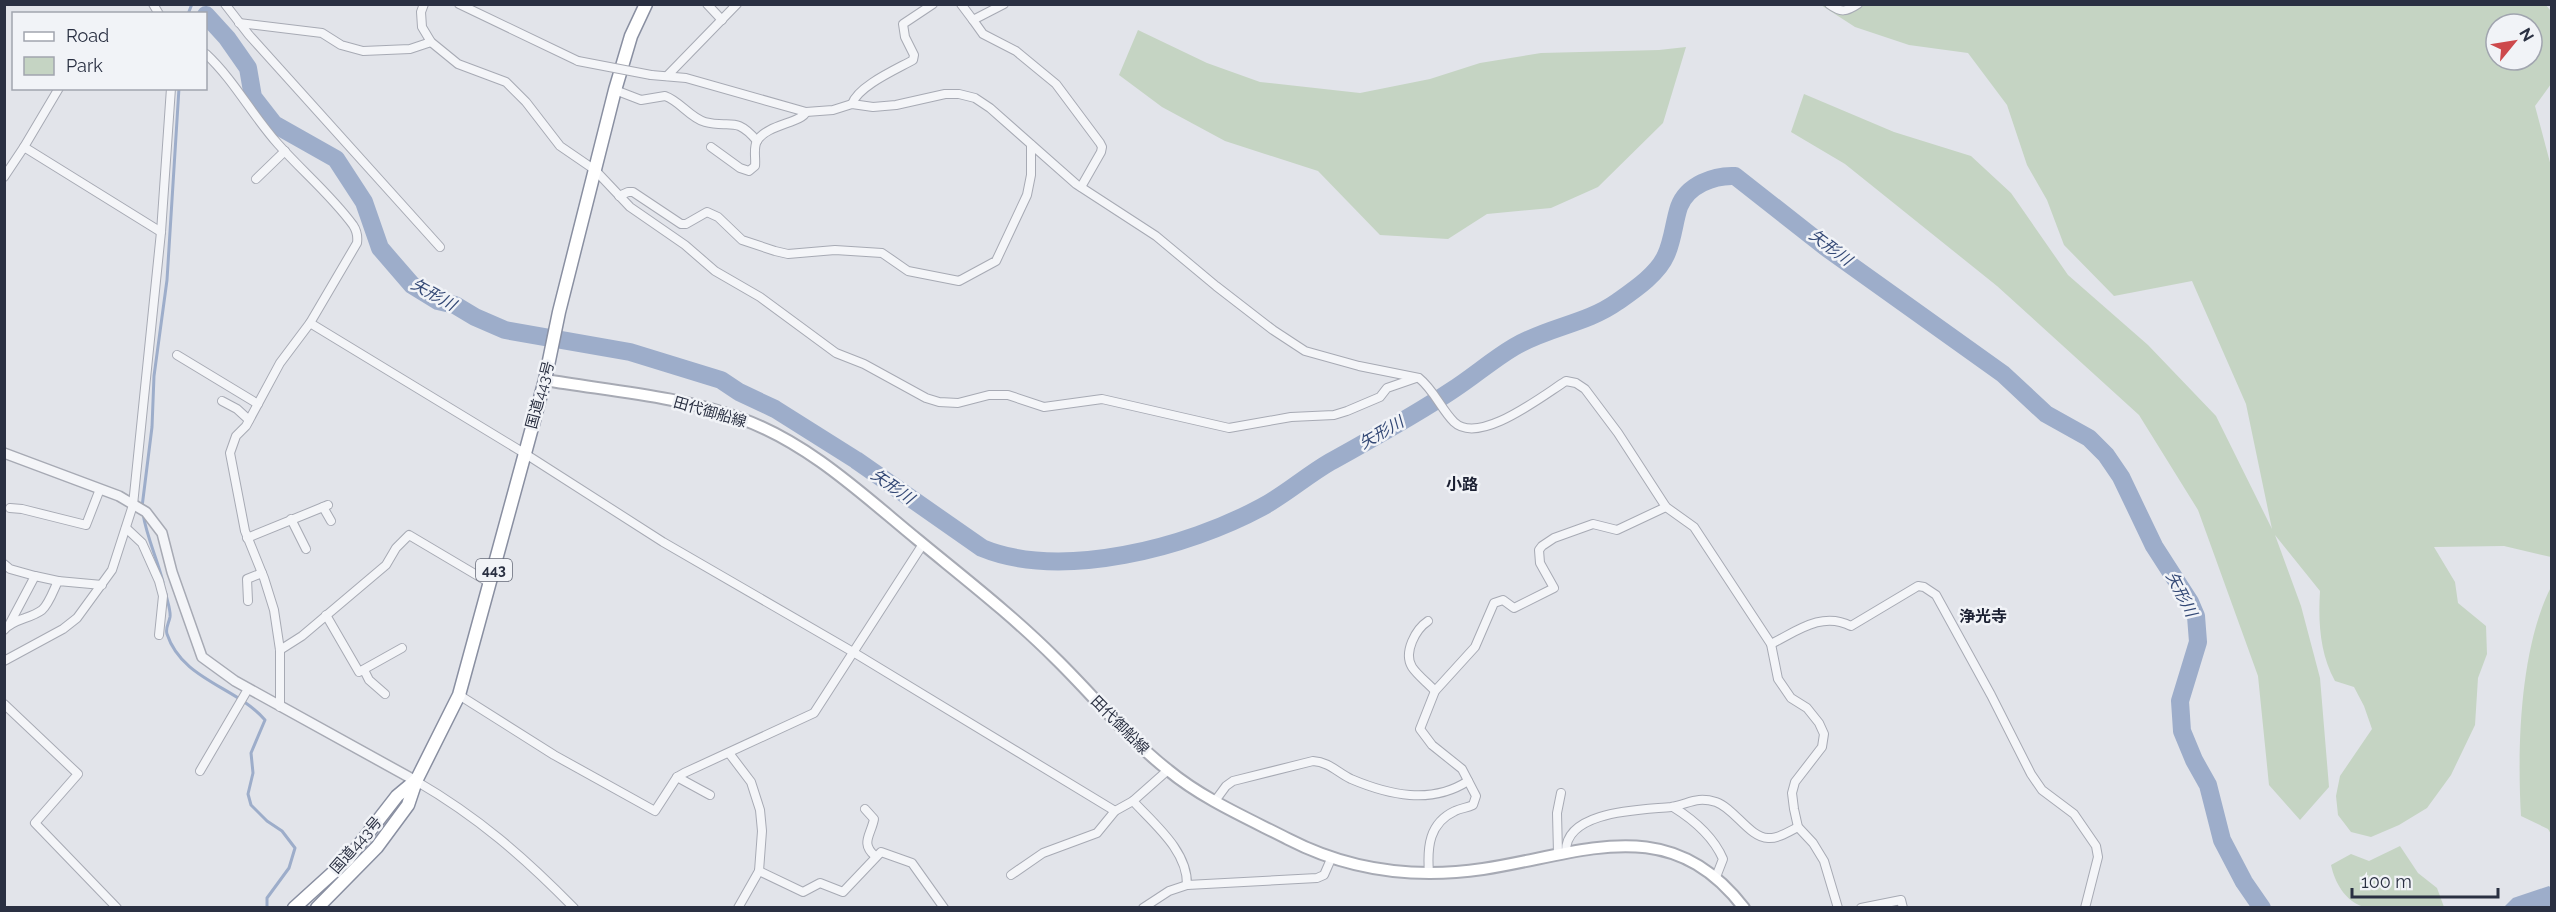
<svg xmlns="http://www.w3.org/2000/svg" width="2556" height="912" font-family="Raleway,'Noto Sans JP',sans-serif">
<rect width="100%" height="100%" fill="#e2e4ea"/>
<!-- green -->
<g fill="#c5d4c3" fill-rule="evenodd">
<path d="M2545 4 2551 11V84L2535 106 2552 170 2551 557 2504 546 2434 547 2455 582 2458 603 2486 626 2487 654 2478 678 2475 725 2451 775 2427 808 2399 825 2371 837 2351 832 2338 815 2336 796 2340 776 2372 729 2364 706 2354 687 2335 681C2320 654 2318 622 2320 591L2275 535 2301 606 2320 678 2329 787 2300 820 2269 785 2258 676 2198 510 2139 415 1997 286 1845 164 1791 132 1804 94 1894 132 1971 156 2011 193 2068 275 2148 345 2216 416 2272 529 2246 404 2192 281 2114 296 2064 245 2047 200 2027 165 2007 105 1968 53 1909 45 1855 27 1821 5ZM2496 24H2532V60H2496Z"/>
<path d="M1138 30 1207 63 1260 82 1360 93 1430 79 1480 63 1541 53 1659 50 1686 47 1663 123 1598 187 1551 208 1487 214 1448 239 1380 235 1318 171 1225 141 1162 107 1119 75Z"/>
<path d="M2551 587 2552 834H2551L2548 829 2521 816C2517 748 2520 648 2551 587Z"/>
<path d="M2400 846 2418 873 2437 888 2444 907C2428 908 2376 911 2364 907 2345 901 2335 883 2331 865L2351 854 2369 861Z"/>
</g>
<!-- water -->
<path fill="#9dadca" d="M2549 886 2551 888V907H2504L2513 898Z"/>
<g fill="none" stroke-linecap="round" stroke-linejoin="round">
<!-- stream -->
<g stroke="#9dadca" stroke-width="3">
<path d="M188 14 192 4"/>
<path d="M142 507 152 427 154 376 167 280 179 88"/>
<path d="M143 514C147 538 157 558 163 582"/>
<path d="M166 594C167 601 171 610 170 617 169 623 165 628 167 634 182 680 237 687 265 720L251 753 253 773 248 794 251 805 267 821 282 831 295 848 289 868 267 898V908"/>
</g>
<!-- river -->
<path stroke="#9dadca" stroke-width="18" d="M206 15 227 38 248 68 253 97 274 124 336 159 364 202 380 248 412 285 438 301 455 305 475 317 505 330 630 352 721 380 739 392 775 409 856 460 982 548C1062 581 1188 547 1262 507 1286 494 1306 476 1330 462 1371 439 1412 417 1451 391 1473 377 1492 360 1514 347 1547 327 1586 324 1617 302 1634 290 1658 274 1666 255 1673 240 1674 222 1679 207 1687 185 1714 175 1735 176L1828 249 2003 374 2046 414 2089 438 2106 455 2121 477 2154 546 2190 602 2196 616 2198 642 2180 701 2182 731 2194 760 2208 785 2222 840 2244 882 2262 908"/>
<!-- minor casing -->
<g stroke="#a7aab4" stroke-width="10">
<g id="minor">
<path d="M153 4 159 14"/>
<path d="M225 4 249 35 440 247"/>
<path d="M424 4 421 12 422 27 431 42 458 64 506 82 526 102 560 146 595 170 630 207 685 245 715 271 760 297 836 353 864 364 926 398 939 402 958 403 989 395H1008L1044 407 1102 399 1229 428 1291 417 1334 415 1347 411 1380 397 1387 388 1416 378"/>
<path d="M459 4 578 61"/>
<path d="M707 4 722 20"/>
<path d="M961 4 973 20 1004 4"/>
<path d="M1829 4C1841 13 1846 12 1858 4"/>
<path d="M973 20 983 34 1016 51 1056 84 1100 143 1102 147 1101 152 1081 187"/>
<path d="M239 23 322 33 341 45 363 51 410 49 431 42"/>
<path d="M206 54C234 80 252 115 278 144 303 172 331 195 353 225 357 231 358 236 357 243L310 323 280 363 246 426 236 436 230 453 245 531 264 578 274 610 280 650V707"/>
<path d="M651 75 686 78 806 112 833 110 852 104 873 107 896 105 945 94H959L975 98 990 108 1076 184 1156 236 1216 286 1273 330 1305 351 1359 366 1419 378C1434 390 1441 409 1454 422 1479 446 1542 396 1566 381L1576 383 1585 389 1618 433 1666 507 1694 527 1771 644 1778 679 1791 698 1807 708 1819 723 1824 734 1822 747 1795 782 1792 793 1794 809 1798 827 1813 843 1824 861 1838 908"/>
<path d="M667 76 737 4"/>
<path d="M615 90 641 100 665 96C680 101 690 118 705 122 730 129 735 115 757 141"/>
<path d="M852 104C858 86 897 69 913 60L914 55 905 37 903 24 933 4"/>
<path d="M24 147 59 88"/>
<path d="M711 147 740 168 749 171 755 166C756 158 753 148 757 141 767 124 802 123 806 112"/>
<path d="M4 177 24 147 161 232"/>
<path d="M256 179 285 151"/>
<path d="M619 196 628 192H633L681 224H686L707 212 718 217 742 240 775 251 788 254 835 250 882 253 908 271 959 281 996 261 1027 195 1031 175V145"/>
<path d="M310 323 524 453 663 542 853 652 1115 811 1133 801 1168 770"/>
<path d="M177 355 258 404"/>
<path d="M222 401 237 409 249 420"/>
<path d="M323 507 331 521"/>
<path d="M10 508 22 509 86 525 100 489"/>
<path d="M291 519 306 549"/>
<path d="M126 528 142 543 159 581 163 596 159 635"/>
<path d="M247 538 328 505"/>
<path d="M4 564 10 569 35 576"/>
<path d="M248 601 247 579 262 573"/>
<path d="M326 615 359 672 402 648"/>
<path d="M1428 621C1416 629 1403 652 1412 667 1418 676 1428 683 1435 691"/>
<path d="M9 625 35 576 58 581"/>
<path d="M4 630C13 619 30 619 42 610 49 604 54 589 58 581L102 585"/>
<path d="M1771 644C1797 631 1822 611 1851 626L1918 586 1924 587 1936 595 1991 695 2031 774 2042 790 2074 814 2096 846 2098 857 2085 908"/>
<path d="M280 650 302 636 386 565 396 548 409 535 490 583"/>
<path d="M4 661 63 629 77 618 112 570 133 505 161 232 171 88"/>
<path d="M364 670 369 680 385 694"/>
<path d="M459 695 554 755 655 811 677 777 684 773 814 713 923 544"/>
<path d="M4 704 78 774 35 823 117 908"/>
<path d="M729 753 751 782 760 810 762 831 759 871 738 908"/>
<path d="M200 771 248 689"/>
<path d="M677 777 710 795"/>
<path d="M416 781C478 817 524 857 574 908"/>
<path d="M1133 801C1154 824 1188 851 1187 885"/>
<path d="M1215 801 1226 786 1233 781 1313 761C1329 762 1337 772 1351 779 1389 795 1431 805 1468 781"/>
<path d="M1673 807C1694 820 1713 836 1723 859L1716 877"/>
<path d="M865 809 874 819C871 835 860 843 875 856"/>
<path d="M1566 851C1566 810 1643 810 1671 807 1689 804 1696 796 1716 802 1734 808 1750 838 1768 838 1778 839 1790 831 1798 827"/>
<path d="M1558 853 1557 813 1561 793"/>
<path d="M759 871 803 892 820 883 843 892 881 852 912 863 944 908"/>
<path d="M1429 873C1427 847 1429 823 1455 811 1461 808 1467 808 1473 805L1476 796 1462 769 1432 745 1420 729 1435 691 1475 647 1494 603 1503 600 1514 608 1554 588 1540 563 1539 550 1542 546 1554 538 1593 524 1617 530 1666 507"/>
<path d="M1011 875 1043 853 1097 833 1115 811"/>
<path d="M1143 908 1169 891 1187 885 1317 878 1324 875 1331 859"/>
<path d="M1861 908 1901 900 1903 908"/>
</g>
</g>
<!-- tertiary casing -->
<g stroke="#a7aab4" stroke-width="12">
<path id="tertiary" d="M4 453 119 496 146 512 162 533 172 572 202 657 235 681 416 781"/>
</g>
<!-- secondary casing -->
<g stroke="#a7aab4" stroke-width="14">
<path id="secondary" d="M545 380C611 391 680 396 742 419 810 444 863 495 918 540 964 578 1012 615 1055 658 1093 695 1126 737 1168 770 1203 799 1247 818 1288 839 1348 870 1415 879 1483 869 1582 854 1669 810 1744 908"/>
</g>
<!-- trunk casing -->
<g stroke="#898fa1" stroke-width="15">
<g id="trunk">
<path d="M294 908 348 859 397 796 415 781"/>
<path d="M317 908 377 847 408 805 416 781 459 695 545 380 559 312 615 90 631 36 646 4"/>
</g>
</g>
<!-- minor -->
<use href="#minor" stroke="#f4f5f8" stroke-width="8"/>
<!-- tertiary -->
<use href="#tertiary" stroke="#f4f5f8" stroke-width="9"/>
<!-- secondary -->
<use href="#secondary" stroke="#fff" stroke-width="10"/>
<!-- trunk -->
<use href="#trunk" stroke="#fff" stroke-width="12"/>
<!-- minor-bridge casing -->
<g stroke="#a7aab4" stroke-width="10" stroke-linecap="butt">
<path id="minor-bridge" d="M578 61 651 75"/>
</g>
<!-- minor-bridge -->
<use href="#minor-bridge" stroke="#f4f5f8" stroke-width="8"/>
</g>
<g text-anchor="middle" stroke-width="5" stroke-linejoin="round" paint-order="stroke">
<!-- shield labels -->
<rect fill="#f1f3f7" stroke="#666a78" stroke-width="1.5" x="476" y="559" width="36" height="22" rx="4.5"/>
<g font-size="14" font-weight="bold" fill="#2a3042">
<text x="494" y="575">443</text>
</g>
<!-- street labels -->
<g font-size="15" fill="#2a3042" stroke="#f1f3f7">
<text transform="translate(540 395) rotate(-75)" y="5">国道443号</text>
<text transform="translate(710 412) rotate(16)" y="5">田代御船線</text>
<text transform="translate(1120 725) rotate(45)" y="5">田代御船線</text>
<text transform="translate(356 845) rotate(-49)" y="5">国道443号</text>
</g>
<!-- water labels -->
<g font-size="16" font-style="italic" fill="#344976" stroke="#f1f3f7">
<text transform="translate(1831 247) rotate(37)" y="6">矢形川</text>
<text transform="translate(434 294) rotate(29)" y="6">矢形川</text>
<text transform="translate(1381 432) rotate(-30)" y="6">矢形川</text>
<text transform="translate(893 486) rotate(35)" y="6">矢形川</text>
<text transform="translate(2182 594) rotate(63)" y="6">矢形川</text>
</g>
<!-- neighbourhood labels -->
<g font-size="16" font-weight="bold" fill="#1c2133" stroke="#f1f3f7">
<text x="1462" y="490">小路</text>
<text x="1983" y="622">浄光寺</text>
</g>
</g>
<!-- border -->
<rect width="2556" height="912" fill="none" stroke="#2a3042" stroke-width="12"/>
<!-- legend -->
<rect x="12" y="12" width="195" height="78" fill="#f1f3f7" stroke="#a1a5af" stroke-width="1.5"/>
<rect x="24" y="32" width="30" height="9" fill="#ffffff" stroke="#a1a5af" stroke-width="1.5"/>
<text x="66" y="42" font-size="18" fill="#2a3042">Road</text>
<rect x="24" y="57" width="30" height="18" fill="#c5d4c3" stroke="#a1a5af" stroke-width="1.5"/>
<text x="66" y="72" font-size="18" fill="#2a3042">Park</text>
<!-- north arrow -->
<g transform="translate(2514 42) rotate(60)"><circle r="28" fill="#f1f3f7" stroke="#a1a5af" stroke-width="1.5"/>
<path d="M0-4.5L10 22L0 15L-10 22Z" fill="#cd494c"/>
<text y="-9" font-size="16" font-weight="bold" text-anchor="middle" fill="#2a3042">N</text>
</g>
<!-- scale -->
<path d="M2352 888v9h146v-9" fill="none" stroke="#2a3042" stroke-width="3"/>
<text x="2361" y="888" font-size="18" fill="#2a3042" stroke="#f1f3f7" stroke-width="4.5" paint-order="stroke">100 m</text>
</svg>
